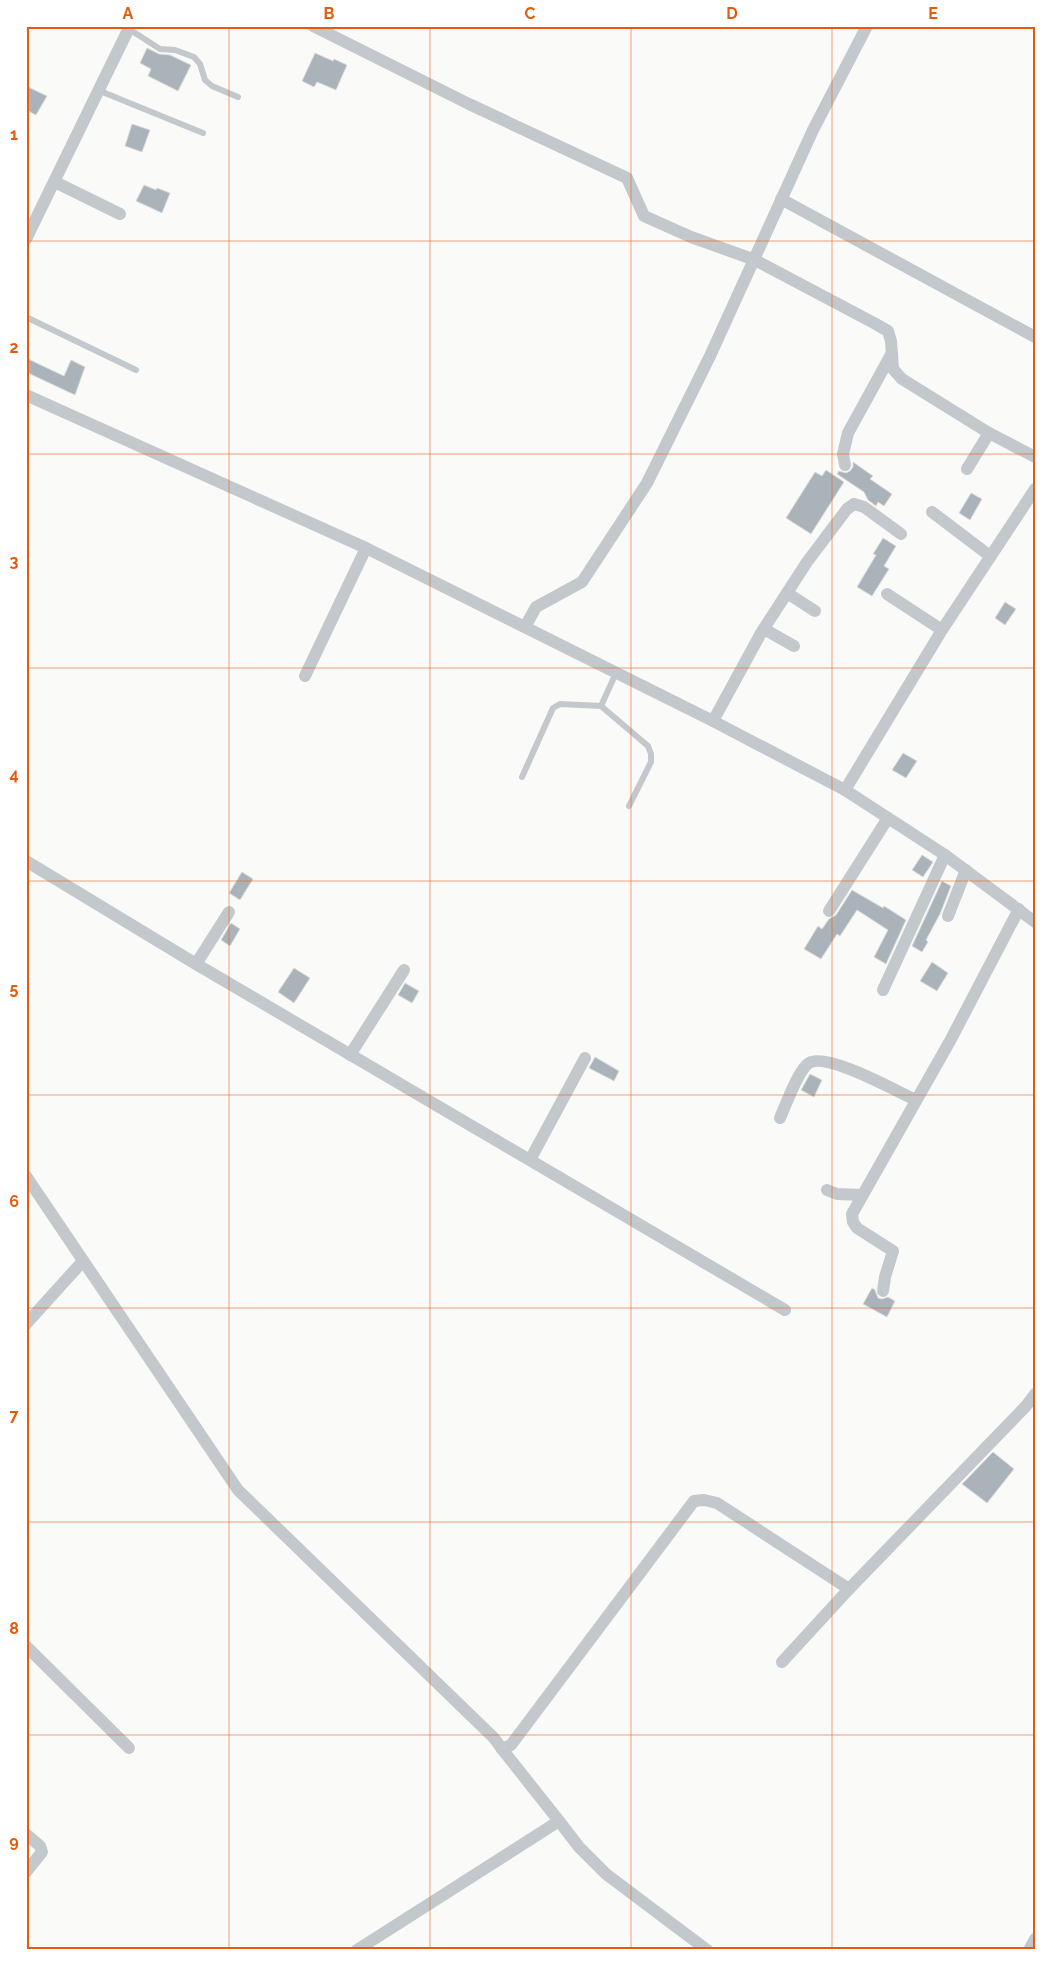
<svg xmlns="http://www.w3.org/2000/svg" width="1061" height="1976" font-family="Raleway,sans-serif">
<rect width="100%" height="100%" fill="#fafaf8"/>
<!-- building -->
<g fill="#aab3b9" stroke="#dcdcda">
<path d="M147 48 159 54 170 55 191 65 178 91 148 76 151 69 140 63Z"/>
<path d="M315 53 333 61 334 59 347 65 336 90 317 82 314 87 302 81Z"/>
<path d="M26 86 47 96 36 115 26 110Z"/>
<path d="M132 124 150 130 142 152 125 146Z"/>
<path d="M144 185 156 190 157 188 170 193 162 213 136 201Z"/>
<path d="M26 358 64 376 71 360 85 367 75 395 26 372Z"/>
<path d="M853 462 873 476 870 479 892 494 884 506 878 502 876 506 868 500 864 492 837 474 839 471 846 473 850 471 853 467Z"/>
<path d="M826 470 844 482 811 534 786 518 815 472 822 476Z"/>
<path d="M971 493 982 499 970 520 959 513Z"/>
<path d="M883 538 896 546 884 566 889 569 872 596 857 587 876 555 873 554Z"/>
<path d="M1005 602 1016 609 1005 625 995 618Z"/>
<path d="M903 753 917 761 906 778 892 770Z"/>
<path d="M922 855 933 862 923 877 912 870Z"/>
<path d="M242 872 253 879 240 900 229 893Z"/>
<path d="M942 881 951 886 940 914 926 940 928 942 922 952 912 946Z"/>
<path d="M852 890 883 908 884 906 906 920 886 964 874 957 888 930 857 910 840 936 837 934 821 959 804 949 818 926 822 929 829 919 836 915Z"/>
<path d="M231 923 240 929 230 946 221 940Z"/>
<path d="M932 962 948 973 937 991 920 981Z"/>
<path d="M294 968 310 978 294 1003 278 992Z"/>
<path d="M405 983 419 991 412 1003 398 995Z"/>
<path d="M595 1057 619 1071 614 1081 589 1068Z"/>
<path d="M810 1074 822 1080 814 1097 801 1090Z"/>
<path d="M872 1288 875 1290 878 1298 882 1299 888 1297 895 1301 887 1317 863 1304Z"/>
<path d="M993 1452 1014 1469 987 1503 962 1484Z"/>
</g>
<g fill="none" stroke-linecap="round" stroke-linejoin="round">
<!-- lane -->
<g stroke="#c3c8cc" stroke-width="6">
<path d="M129 29 160 49 175 50 194 57 200 64 205 80 212 86 238 97"/>
<path d="M100 91 203 133"/>
<path d="M26 317 136 370"/>
<path d="M601 706 648 746 651 754V762L629 806"/>
<path d="M522 777 553 708 560 704 601 706 616 673"/>
</g>
<!-- street -->
<g stroke="#c3c8cc" stroke-width="12">
<path d="M313 26 469 104 627 178 644 216 691 237 755 260 874 323 888 331 891 341 893 369 902 379 989 433 1035 457"/>
<path d="M55 182 120 214"/>
<path d="M781 199 1035 337"/>
<path d="M26 239 130 26"/>
<path d="M26 395 366 548 713 721 845 790 945 855 1035 922"/>
<path d="M845 465 843 454 848 433 892 353"/>
<path d="M967 469 989 433"/>
<path d="M932 512 990 556"/>
<path d="M787 593 815 611"/>
<path d="M887 594 942 630"/>
<path d="M525 627 536 607 582 582 647 483 710 356 813 130 867 26"/>
<path d="M764 629 794 646"/>
<path d="M305 676 366 548"/>
<path d="M713 721 761 633 807 562 847 509 854 504 864 507 901 534"/>
<path d="M845 790 942 630 1035 489"/>
<path d="M26 861 196 964 785 1310"/>
<path d="M829 911 888 818"/>
<path d="M948 916 966 870"/>
<path d="M196 964 229 912"/>
<path d="M883 990 945 855"/>
<path d="M350 1055 404 970"/>
<path d="M780 1118C786 1105 798 1070 809 1063 827 1052 896 1091 916 1100"/>
<path d="M530 1160 585 1058"/>
<path d="M26 1176 238 1490 494 1738 502 1749 511 1745 694 1501 704 1500 717 1503 849 1589"/>
<path d="M827 1190 837 1194 862 1195"/>
<path d="M883 1291 885 1277 893 1251 857 1228 853 1222 852 1214 950 1041 1019 909"/>
<path d="M26 1324 83 1261"/>
<path d="M26 1646 129 1748"/>
<path d="M782 1662 849 1589 1026 1406 1035 1394"/>
<path d="M559 1821 579 1847 606 1874 707 1950"/>
<path d="M26 1834 40 1846 42 1852 26 1872"/>
<path d="M357 1950 559 1821 502 1749"/>
<path d="M1029 1950 1035 1939"/>
</g>
</g>
<!-- grid -->
<path fill="none" stroke="#e8590c" stroke-width="1" stroke-opacity="0.55" d="M229 26V1950M430 26V1950M631 26V1950M832 26V1950M26 241H1035M26 454H1035M26 668H1035M26 881H1035M26 1095H1035M26 1308H1035M26 1522H1035M26 1735H1035"/>
<!-- border -->
<rect width="1061" height="1976" fill="none" stroke="#ffffff" stroke-width="55"/>
<rect x="28" y="28" width="1006" height="1920" fill="none" stroke="#e8590c" stroke-width="2"/>
<g font-size="16" text-anchor="middle" font-weight="bold" fill="#e8590c">
<text x="128" y="19">A</text>
<text x="329" y="19">B</text>
<text x="530" y="19">C</text>
<text x="732" y="19">D</text>
<text x="933" y="19">E</text>
<text x="14" y="140">1</text>
<text x="14" y="353">2</text>
<text x="14" y="567">3</text>
<text x="14" y="780">4</text>
<text x="14" y="994">5</text>
<text x="14" y="1207">6</text>
<text x="14" y="1421">7</text>
<text x="14" y="1634">8</text>
<text x="14" y="1847">9</text>
</g>
</svg>
